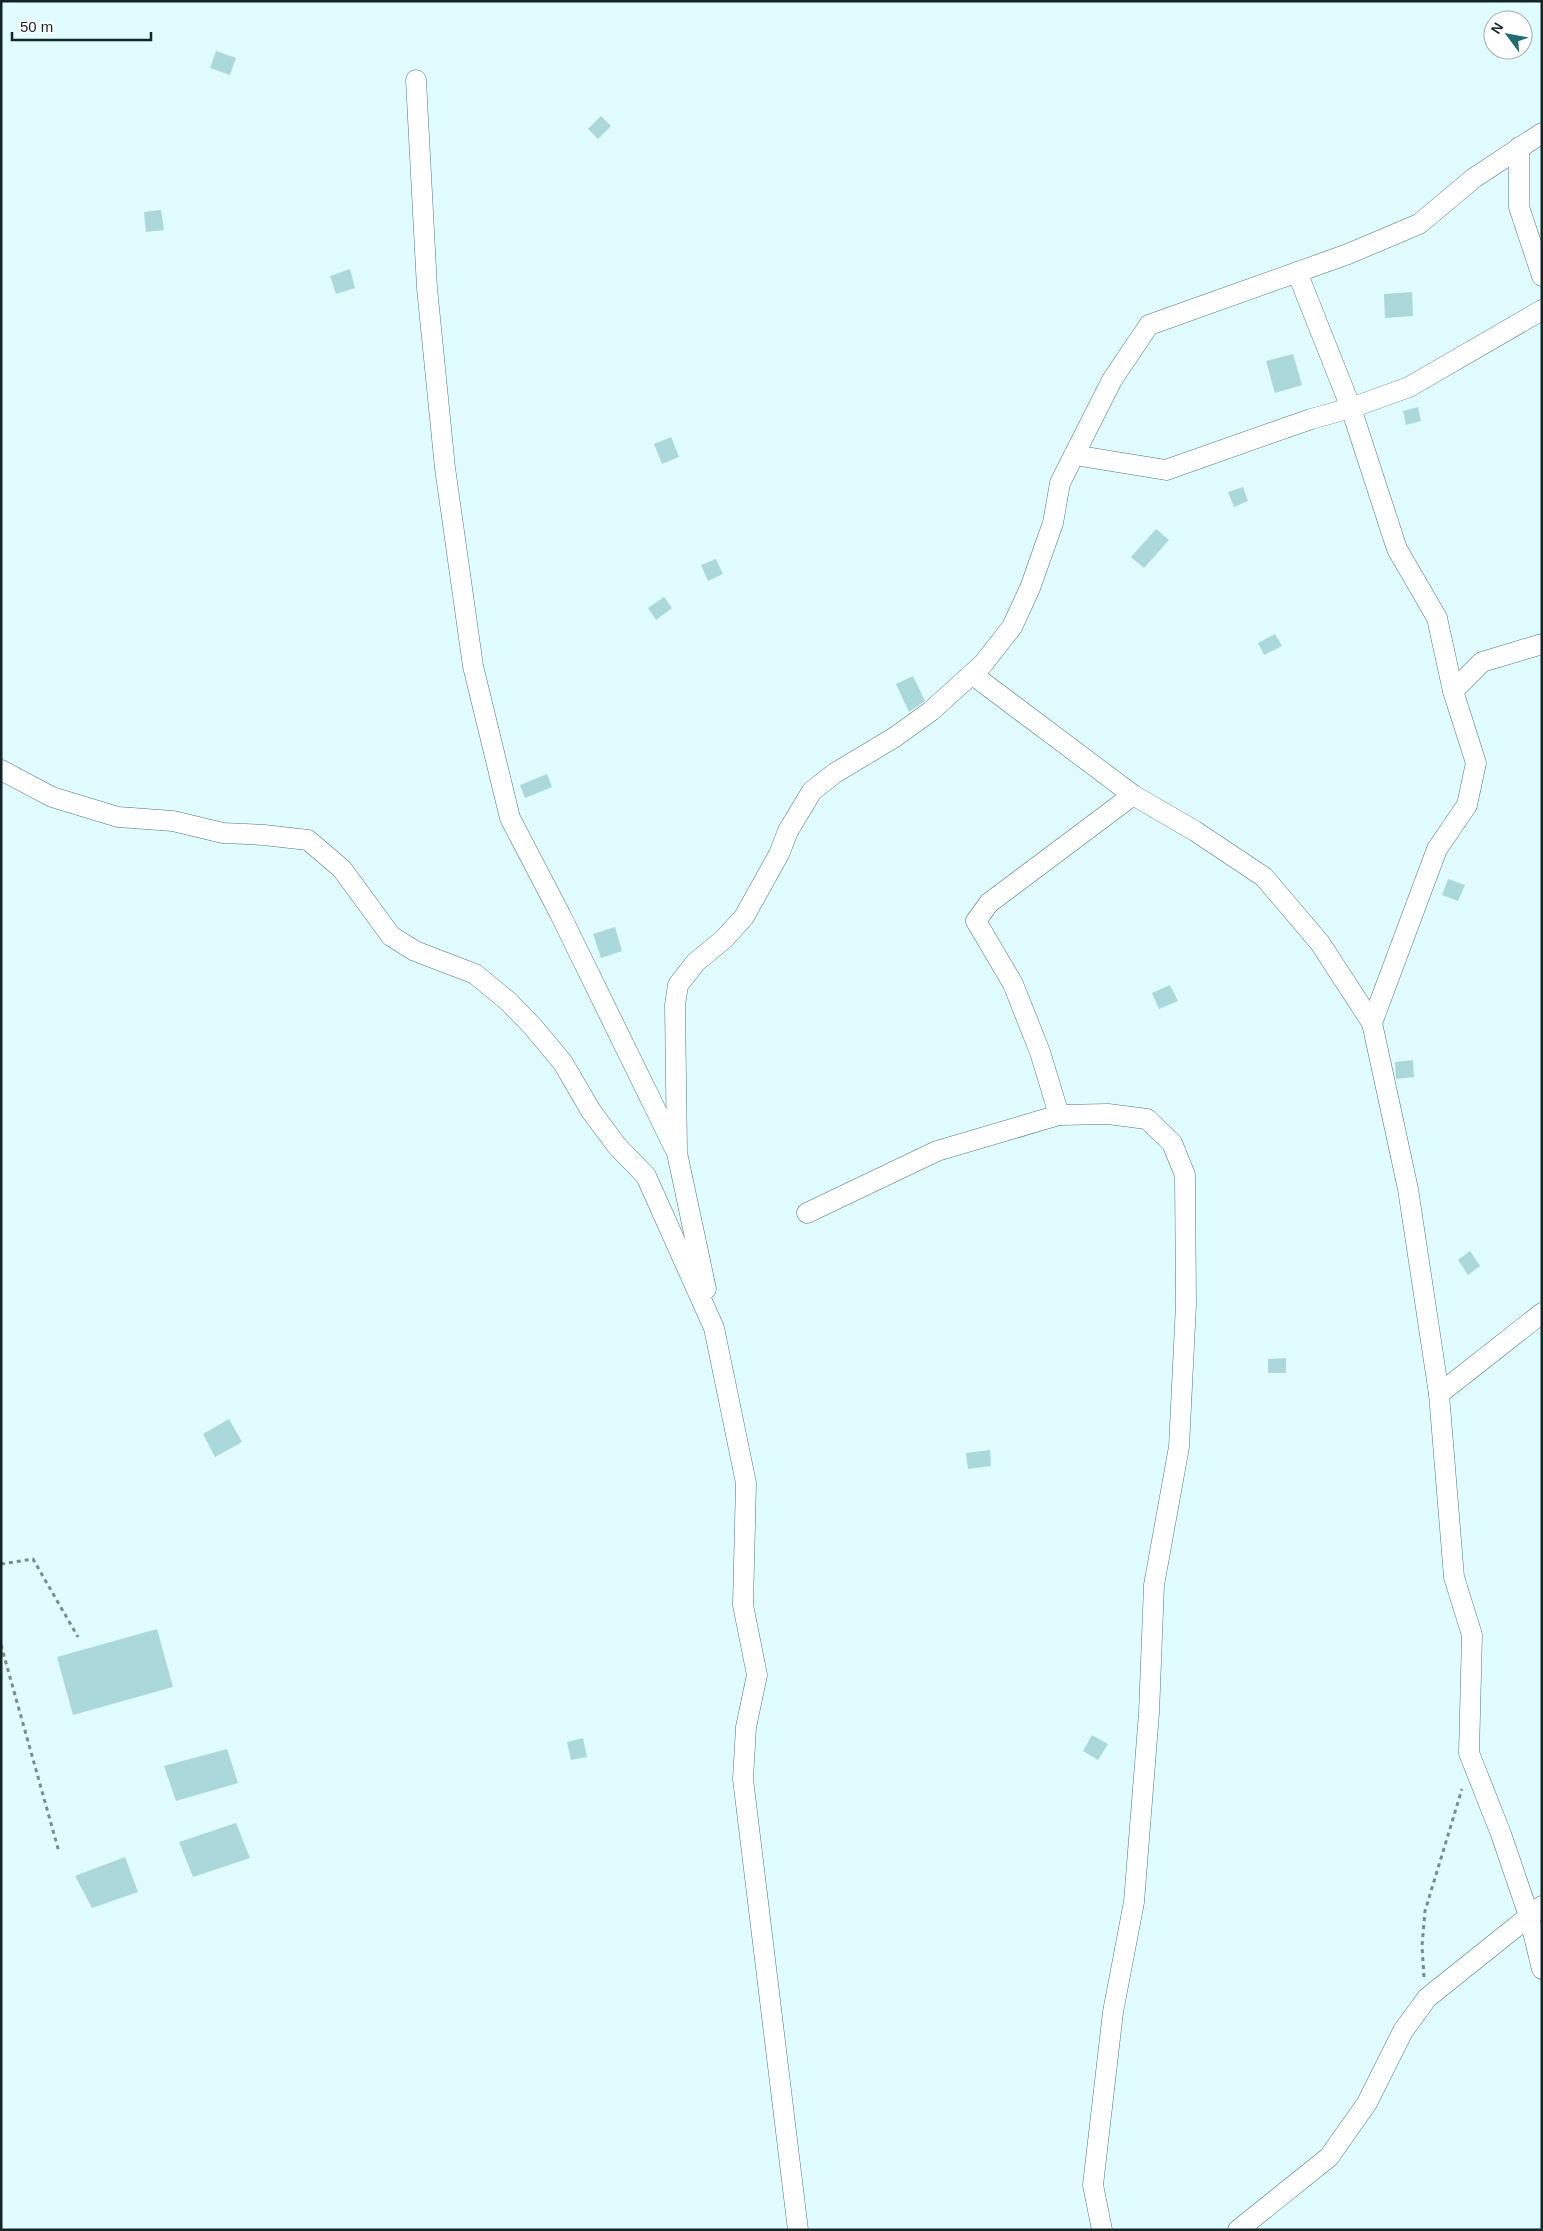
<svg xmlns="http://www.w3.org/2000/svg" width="1543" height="2231" font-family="Arial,sans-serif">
<rect width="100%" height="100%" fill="#e1fcfe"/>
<!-- building -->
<g fill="#aad8db">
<path d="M216 51 236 58 230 75 210 68Z"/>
<path d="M601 116 611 126 598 139 588 129Z"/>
<path d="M161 210 164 230 146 232 144 212Z"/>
<path d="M350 269 355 288 336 294 330 276Z"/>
<path d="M1412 292 1413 316 1385 318 1384 294Z"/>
<path d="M1293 354 1302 385 1275 393 1266 361Z"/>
<path d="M1418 407 1421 421 1406 425 1403 411Z"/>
<path d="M671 437 679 457 662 464 654 444Z"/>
<path d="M1243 487 1248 501 1234 507 1228 492Z"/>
<path d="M1156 529 1169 540 1144 568 1131 557Z"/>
<path d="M716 559 723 574 708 581 701 565Z"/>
<path d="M664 597 672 608 656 620 648 608Z"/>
<path d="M1275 634 1282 646 1264 655 1258 643Z"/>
<path d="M913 676 925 701 909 712 896 684Z"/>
<path d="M547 774 552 787 525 798 520 785Z"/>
<path d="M1448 879 1465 885 1458 901 1442 895Z"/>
<path d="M615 927 622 951 601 958 593 934Z"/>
<path d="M1170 985 1178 1001 1159 1009 1152 993Z"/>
<path d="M1413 1060 1414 1077 1396 1079 1395 1062Z"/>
<path d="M1470 1251 1480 1266 1468 1275 1458 1260Z"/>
<path d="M1286 1358V1373H1268V1359Z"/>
<path d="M229 1419 242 1442 215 1457 203 1434Z"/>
<path d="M990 1450 991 1466 968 1469 966 1453Z"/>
<path d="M157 1629 173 1687 73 1715 57 1657Z"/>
<path d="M1092 1735 1108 1744 1098 1760 1083 1751Z"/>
<path d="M583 1738 587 1757 571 1760 567 1742Z"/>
<path d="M227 1749 238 1783 176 1801 164 1766Z"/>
<path d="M236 1823 250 1858 193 1877 179 1842Z"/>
<path d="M125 1857 138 1892 92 1908 75 1876Z"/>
</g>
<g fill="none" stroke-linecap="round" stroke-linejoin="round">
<!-- minor casing -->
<g stroke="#4d787b" stroke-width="21">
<g id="minor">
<path d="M416 80 427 288 445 468 473 666 510 818 560 914 675 1149"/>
<path d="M1519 147V207L1542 276"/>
<path d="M1297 272 1351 408 1397 549 1437 618 1453 691 1476 763 1467 805 1437 849 1372 1023 1408 1189 1439 1394 1454 1577 1472 1635 1469 1753 1501 1834 1529 1916 1542 1969"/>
<path d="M1074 455 1166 470 1311 419 1351 408 1409 387 1542 310"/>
<path d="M973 675 1133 795 1195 831 1264 877 1320 943 1372 1023"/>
<path d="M1453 691 1482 662 1542 644"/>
<path d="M1 770 52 797 118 817 173 821 223 833 264 835 308 840 342 869 391 936 415 951 475 974 509 1002 534 1028 563 1063 591 1111 617 1146 646 1176 714 1328 746 1483 743 1605 757 1675 746 1727 743 1779 798 2230"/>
<path d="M1059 1115 1040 1052 1013 984 976 921 989 903 1133 795"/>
<path d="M807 1213 937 1151 1059 1115 1108 1114 1147 1119 1172 1143 1185 1175 1186 1304 1179 1447 1154 1585 1149 1713 1134 1902 1113 2012 1093 2185 1102 2230"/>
<path d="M706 1289 677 1153 675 1005 678 985 696 962 724 939 744 917 779 854 788 831 812 791 835 773 895 737 931 711 983 664 1012 627 1030 588 1053 523 1060 483 1112 380 1149 325 1348 254 1419 224 1474 178 1542 133"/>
<path d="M1439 1394 1542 1313"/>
<path d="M1238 2230 1329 2157 1367 2103 1403 2031 1427 1998 1542 1906"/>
</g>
</g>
<!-- path -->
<g stroke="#778d8e" stroke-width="3" stroke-dasharray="4 4" stroke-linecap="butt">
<path d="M1 1564 33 1559 78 1637"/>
<path d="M1 1645 59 1852"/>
<path d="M1424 1977 1422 1946 1425 1911 1462 1789"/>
</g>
<!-- minor -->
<use href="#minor" stroke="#fff" stroke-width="20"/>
</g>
<!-- border -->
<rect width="1543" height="2231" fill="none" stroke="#132526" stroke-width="5"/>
<!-- north arrow -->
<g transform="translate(1508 35) rotate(302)"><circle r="24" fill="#ffffff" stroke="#a1a8a8"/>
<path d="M0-4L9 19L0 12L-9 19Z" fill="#1f6b70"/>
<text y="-8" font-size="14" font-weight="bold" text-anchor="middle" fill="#132526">N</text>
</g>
<!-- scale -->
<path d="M12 32v8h139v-8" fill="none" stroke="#132526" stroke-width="2.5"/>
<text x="20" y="32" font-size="15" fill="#132526" stroke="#ffffff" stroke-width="4" paint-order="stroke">50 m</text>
</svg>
